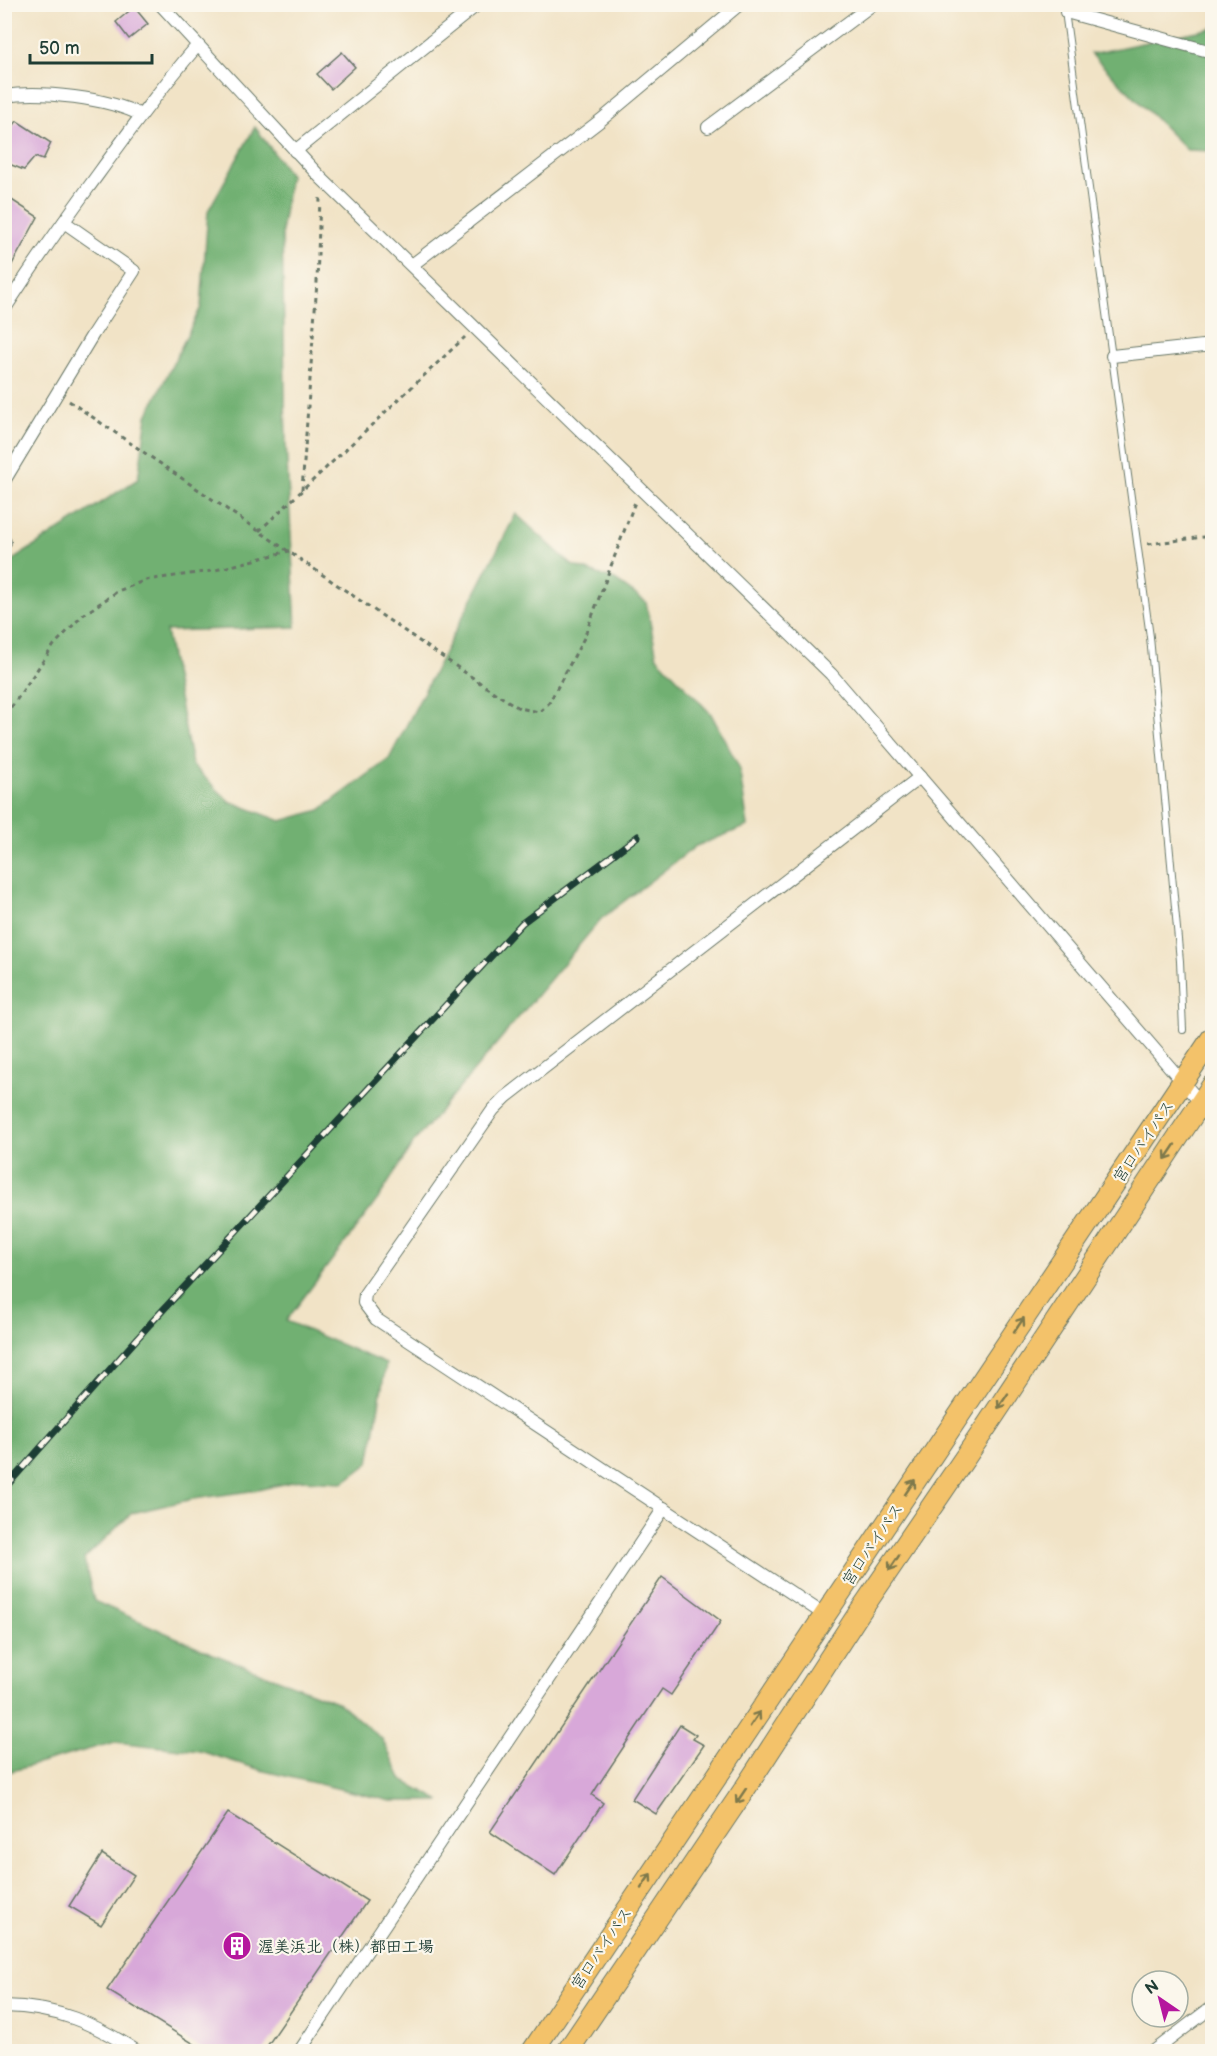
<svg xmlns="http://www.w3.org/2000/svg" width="1217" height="2056" font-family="'Balsamiq Sans','Klee One',sans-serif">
<rect width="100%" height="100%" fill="#fbf7ec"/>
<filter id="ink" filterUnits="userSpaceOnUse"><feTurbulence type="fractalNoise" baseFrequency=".0167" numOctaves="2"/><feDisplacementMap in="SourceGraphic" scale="12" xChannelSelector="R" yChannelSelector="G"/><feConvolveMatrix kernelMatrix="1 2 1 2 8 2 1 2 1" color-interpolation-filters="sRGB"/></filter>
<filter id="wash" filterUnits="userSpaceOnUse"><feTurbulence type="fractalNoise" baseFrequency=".008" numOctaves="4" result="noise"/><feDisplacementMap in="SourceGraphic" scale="24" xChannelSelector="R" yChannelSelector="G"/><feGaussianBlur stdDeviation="1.35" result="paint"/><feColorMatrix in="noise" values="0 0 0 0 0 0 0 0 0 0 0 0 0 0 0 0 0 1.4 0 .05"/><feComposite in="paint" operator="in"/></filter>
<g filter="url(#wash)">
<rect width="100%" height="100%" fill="#f1e3c6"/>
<!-- forest -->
<g fill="#71b072" stroke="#487653" stroke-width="1.5">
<path d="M1212 28V151L1187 150 1091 54Z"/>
<path d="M255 127 290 175 282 227 286 444 296 627 166 631 192 765 229 801 281 821 320 810 389 759 516 514 572 565 615 580 646 602 657 657 711 714 739 767 748 826 696 846 601 919 414 1142 378 1199 286 1321 386 1364 369 1463 344 1482 300 1480 258 1490 193 1499 132 1513 84 1559 94 1601 211 1653 339 1703 382 1739 402 1780 441 1801H391L264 1771 200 1751 115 1742 5 1773V565L138 479 147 416 201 307 208 211Z"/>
</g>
<g id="blocks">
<!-- building -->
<g fill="#d8a8d9">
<path d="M134 7 148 24 129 39 116 22Z"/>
<path d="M342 52 355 67 331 89 317 74Z"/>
<path d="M17 121 51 143 43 160 35 157 24 170 4 162V138Z"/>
<path d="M4 195 38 217 4 279Z"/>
<path d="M662 1577 721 1621 671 1695 662 1689 597 1787 592 1795 603 1803 555 1875 490 1832Z"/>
<path d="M680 1725 696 1735 693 1739 704 1745 656 1814 632 1799Z"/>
<path d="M228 1813 367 1901 263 2052H207L107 1990Z"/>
<path d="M102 1854 134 1875 101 1925 69 1906Z"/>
</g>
</g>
</g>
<g filter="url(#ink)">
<use href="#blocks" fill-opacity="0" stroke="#687767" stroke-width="1.5"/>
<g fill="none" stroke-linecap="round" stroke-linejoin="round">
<!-- service casing -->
<g stroke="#687767" stroke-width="8">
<path id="service" d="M1064 4 1150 637 1180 961 1183 1030"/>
</g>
<!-- minor casing -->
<g stroke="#687767" stroke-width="14">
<g id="minor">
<path d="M160 4 321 178 831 674 1212 1116"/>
<path d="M1066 12 1212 52"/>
<path d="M4 96C41 90 108 98 141 115"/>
<path d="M708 127 873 4"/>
<path d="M295 151 478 4"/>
<path d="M412 265 601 120 740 4"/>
<path d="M4 310C31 268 59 228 88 188 123 140 158 91 197 46"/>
<path d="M1112 356 1212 345"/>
<path d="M4 481 93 334 134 271 64 222"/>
<path d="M4 541 5 542"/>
<path d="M825 1615 376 1319 364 1303 365 1294 493 1110 506 1097 920 777"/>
<path d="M4 2006C57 2007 94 2023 138 2052"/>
<path d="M299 2052 664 1508"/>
<path d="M1153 2052 1212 2007"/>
</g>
</g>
<!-- trunk casing -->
<g stroke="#687767" stroke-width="23">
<g id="trunk">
<path d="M532 2052 1212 1038"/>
<path d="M567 2052 744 1790 859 1613 986 1427 1212 1086"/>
</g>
</g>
<!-- path -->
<g stroke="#687767" stroke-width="3" stroke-dasharray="4.5 4.5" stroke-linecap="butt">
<path d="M69 401 495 693 519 708 539 712 549 703 584 638 635 502"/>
<path d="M302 490 317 282 320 198"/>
<path d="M259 531 465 337"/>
<path d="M1148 544 1212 536"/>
<path d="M4 713 13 705 54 645 83 615 118 591 146 580 212 571 289 551"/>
</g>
<!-- service -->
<use href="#service" stroke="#fff" stroke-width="6"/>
<!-- minor -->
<use href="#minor" stroke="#fff" stroke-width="12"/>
<!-- trunk -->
<use href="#trunk" stroke="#f3c26a" stroke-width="21"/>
<!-- rail casing -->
<g stroke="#1f3d34" stroke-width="7">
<path id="rail" d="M4 1489 150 1324 522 923 638 836"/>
</g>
<!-- rail -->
<use href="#rail" stroke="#fbf7ec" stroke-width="4.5" stroke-dasharray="14" stroke-linecap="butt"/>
</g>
<!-- one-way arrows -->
<defs><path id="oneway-shaft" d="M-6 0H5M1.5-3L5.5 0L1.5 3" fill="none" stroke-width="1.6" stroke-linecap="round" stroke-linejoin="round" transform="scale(1.5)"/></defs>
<g stroke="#7e794c">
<use href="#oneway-shaft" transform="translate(1170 1152) rotate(124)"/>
<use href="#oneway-shaft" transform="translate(1019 1325) rotate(-56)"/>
<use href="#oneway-shaft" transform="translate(1003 1401) rotate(124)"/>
<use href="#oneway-shaft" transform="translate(910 1487) rotate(-56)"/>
<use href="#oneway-shaft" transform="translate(894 1563) rotate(124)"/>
<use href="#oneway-shaft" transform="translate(755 1719) rotate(-56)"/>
<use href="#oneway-shaft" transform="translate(741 1796) rotate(124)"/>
<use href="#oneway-shaft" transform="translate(646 1881) rotate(-56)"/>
</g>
</g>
<!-- icons -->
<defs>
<g id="building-disc" transform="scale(1.5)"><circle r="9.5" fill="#b5179e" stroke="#fbf7ec"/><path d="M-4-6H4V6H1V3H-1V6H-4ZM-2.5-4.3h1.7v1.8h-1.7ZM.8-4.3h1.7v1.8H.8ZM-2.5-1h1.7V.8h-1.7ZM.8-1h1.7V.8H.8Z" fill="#fff"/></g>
</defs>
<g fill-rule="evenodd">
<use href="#building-disc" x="237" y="1946"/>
</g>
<g text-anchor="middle" stroke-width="4.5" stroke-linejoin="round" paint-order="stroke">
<!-- street labels -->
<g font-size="16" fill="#1f3d34" stroke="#fbf7ec">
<text transform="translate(1143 1141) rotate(-56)" y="6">宮口バイパス</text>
<text transform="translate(872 1544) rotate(-56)" y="6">宮口バイパス</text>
<text transform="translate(601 1948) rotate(-56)" y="6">宮口バイパス</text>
</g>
<!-- poi labels -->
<g font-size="16" font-weight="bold" fill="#1f3d34" stroke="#fbf7ec" text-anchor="start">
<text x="258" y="1952">渥美浜北（株）都田工場</text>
</g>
</g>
<!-- margin -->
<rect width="1217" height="2056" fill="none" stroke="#fbf7ec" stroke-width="24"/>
<!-- north arrow -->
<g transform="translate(1160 1999) rotate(325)"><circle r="28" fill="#fbf7ec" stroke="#a3ada2" stroke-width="1.5"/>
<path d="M0-4.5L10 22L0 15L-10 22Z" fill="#b5179e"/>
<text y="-9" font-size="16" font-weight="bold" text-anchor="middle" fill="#1f3d34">N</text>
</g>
<!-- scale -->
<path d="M30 54v9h122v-9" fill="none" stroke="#1f3d34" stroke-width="3"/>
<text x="39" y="54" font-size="18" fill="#1f3d34" stroke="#fbf7ec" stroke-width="4.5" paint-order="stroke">50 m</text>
</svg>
